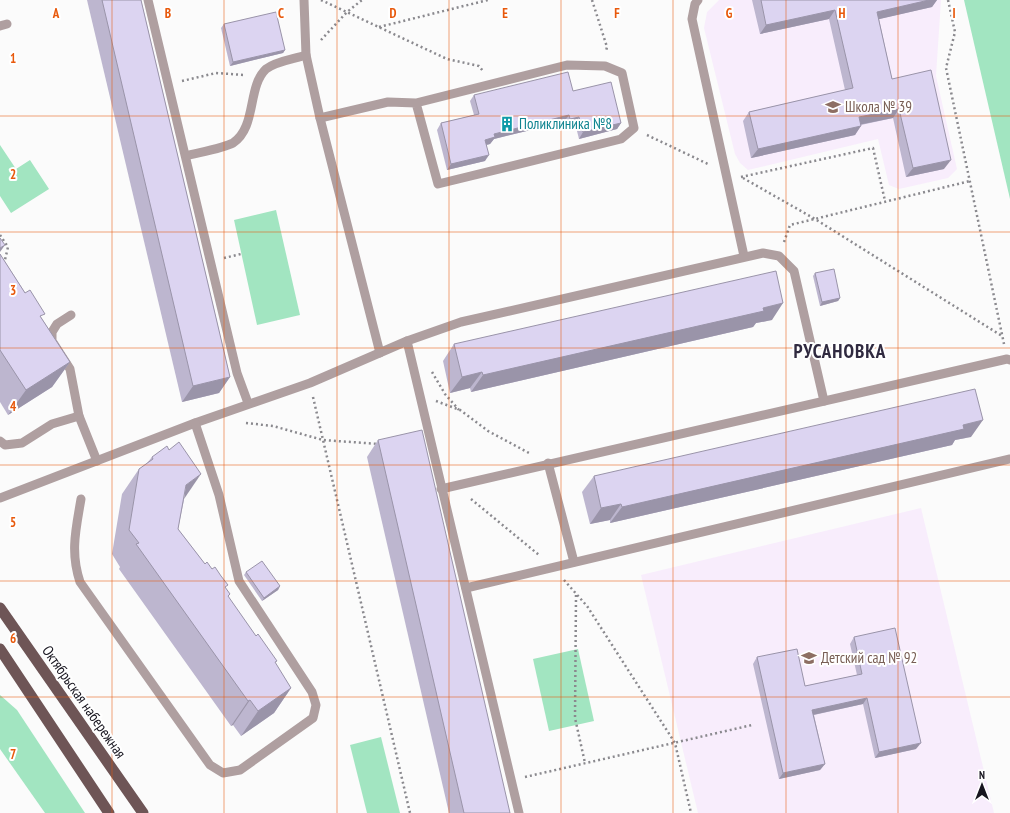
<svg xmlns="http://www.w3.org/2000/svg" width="1010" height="813" font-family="'PT Sans Narrow',sans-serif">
<rect width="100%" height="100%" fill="#fbfbfb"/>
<!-- education -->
<g fill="#f8edfc">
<path d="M719 0H941L936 76 957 169 948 178 899 189 889 185 878 139 748 170 740 163 735 154 704 28 707 12Z"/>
<path d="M921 508 994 813H698L641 575Z"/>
</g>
<!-- green -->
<g fill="#a2e5c1">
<path d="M964 0H1010V199Z"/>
<path d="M0 145 16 169 30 160 49 189 11 213 0 196Z"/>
<path d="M276 210 300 315 257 325 234 220Z"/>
<path d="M578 649 594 721 549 731 533 659Z"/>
<path d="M0 695 17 710 85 813H45L0 749Z"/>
<path d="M381 737 400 813H367L350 745Z"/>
</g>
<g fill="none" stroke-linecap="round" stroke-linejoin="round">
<!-- path -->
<g stroke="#8a898e" stroke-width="2.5" stroke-dasharray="2 3" stroke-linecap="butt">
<path d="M321 0 447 59 479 66 483 71"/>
<path d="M592 0 607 47 606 51"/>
<path d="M948 0 955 32 946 68 1004 344"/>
<path d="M379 27 488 0"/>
<path d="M321 40 347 12 362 0"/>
<path d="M182 81 216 73 244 75"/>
<path d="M647 135 708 164"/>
<path d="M741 177 873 148 885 201"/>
<path d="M743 178 815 219 1002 336"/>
<path d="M0 235 8 247 4 264"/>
<path d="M784 242 790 225 970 181"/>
<path d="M224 258 241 254"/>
<path d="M432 372 445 394 459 410"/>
<path d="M313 397 410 813"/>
<path d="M436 401 460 410 488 431 529 453"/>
<path d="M246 423 273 426 323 440 379 444"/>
<path d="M471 499 539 555"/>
<path d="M564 580 587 606 675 743 691 813"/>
<path d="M576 595 575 718 585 763"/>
<path d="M525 777 752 725"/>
</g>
<!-- service -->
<g stroke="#af9fa0" stroke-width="9">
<path d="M148 0 237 373 248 403"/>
<path d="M304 0 306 55 320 118 380 353"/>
<path d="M698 0 695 4 692 19 744 256"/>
<path d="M0 26 7 24"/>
<path d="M320 118 388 102 416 103 567 65 605 66 622 73 634 128 621 139 438 184 416 103"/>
<path d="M186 156C197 153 224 148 233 143 257 127 247 87 266 69 276 61 294 59 306 55"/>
<path d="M71 315 57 324 52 332V341L70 369 79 416 97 461"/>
<path d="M407 341 519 813"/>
<path d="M0 441 5 445 22 443 52 424 79 416"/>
<path d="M548 463 574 562"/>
<path d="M441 489 1007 359 1010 360"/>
<path d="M0 498 195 423 310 383 407 341 461 322 763 253 779 256 794 271 824 401"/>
<path d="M81 499C76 529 70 552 80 582L210 765 223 773 240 770 313 718 316 705 312 692 239 581 219 495 195 423"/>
<path d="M466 588 1010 459"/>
</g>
<!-- primary -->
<g stroke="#6e5556" stroke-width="11">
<path d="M0 608 143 813"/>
<path d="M0 649 109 813"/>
</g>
</g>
<!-- wall -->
<g fill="#bdb6cf">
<path d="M87 0H141L230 377 219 393 182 402Z"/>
<path d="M752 0H937L932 7 879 19 892 79 944 169 906 177 893 118 861 125 855 135 751 158 743 121 749 112 845 90 829 19 760 34Z"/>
<path d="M224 24 285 50 283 53 230 66 221 28Z"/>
<path d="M573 91 621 123 617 129 579 139 575 123 565 125 564 122 494 139 490 144 487 145 485 161 447 170 437 130 441 123 474 115 470 101 474 95Z"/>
<path d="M0 254 70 362 52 387 8 415 0 402Z"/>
<path d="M815 273 840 298 838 301 820 306 813 276Z"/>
<path d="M772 320 756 323 753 327 471 392 470 388 450 393 443 361 454 344Z"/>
<path d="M971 437 955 440 952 445 610 523V520L590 524 582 492 594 476Z"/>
<path d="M378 440 510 813H449L367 457Z"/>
<path d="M152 457 184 500 178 529 205 564 230 594 228 597 275 663 291 688 274 713 241 736 233 725 231 726 119 569 120 567 112 554 122 494 139 469 147 463Z"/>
<path d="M246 572 280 586 278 590 262 601 244 575Z"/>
<path d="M854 637 916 749 875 758 863 704 814 715 825 764 820 770 779 779 753 664 757 657 805 686 857 675 850 644Z"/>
</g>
<!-- shaded-wall -->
<g fill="#9a94a9">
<path d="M929 0H937L932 7 871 21 877 12Z"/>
<path d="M835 10 829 19 760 34 766 25Z"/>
<path d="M285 50 283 53 230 66 233 62Z"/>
<path d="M899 109 893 118 853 126 859 117Z"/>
<path d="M569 115 564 122 494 139 490 144 481 146 485 140 494 134Z"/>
<path d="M579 117 575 123 565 125 570 119Z"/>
<path d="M621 123 617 129 579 139 583 132Z"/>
<path d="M861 126 855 135 751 158 758 149Z"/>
<path d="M489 155 485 161 447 170 451 164Z"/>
<path d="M951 160 944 169 906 177 913 168Z"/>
<path d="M5 245 0 252V248Z"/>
<path d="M840 298 838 301 820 306 822 302Z"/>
<path d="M783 303 772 320 756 323 753 327 471 392 483 375Z"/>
<path d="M70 362 52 387 8 415 26 390Z"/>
<path d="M482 372 470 388 450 393 462 377Z"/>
<path d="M230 377 219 393 182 402 193 386Z"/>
<path d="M983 420 971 437 955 440 952 445 610 523 622 507Z"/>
<path d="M201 474 184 499 186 485Z"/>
<path d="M621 504 610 520 590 524 601 508Z"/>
<path d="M280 586 278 590 262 601 264 598Z"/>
<path d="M291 688 274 713 241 736 258 711Z"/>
<path d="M867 698 863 704 808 716 812 710Z"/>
<path d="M250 700 233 725 231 726 248 701Z"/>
<path d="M921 743 916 749 875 758 879 752Z"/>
<path d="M825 764 820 770 779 779 783 773Z"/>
</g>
<!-- building -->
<g fill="#dcd4f1" stroke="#9a94a9">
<path d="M102 0H141L230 377 193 386Z"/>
<path d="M761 0H929L877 12 892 79 931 70 951 160 913 168 899 109 859 117 861 126 758 149 749 112 853 88 835 10 766 25Z"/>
<path d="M276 12 285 50 233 62 224 24Z"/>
<path d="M568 72 573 91 611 82 621 123 583 132 579 117 570 119 569 115 494 134 495 137 485 140 489 155 451 164 441 123 479 114 474 95Z"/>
<path d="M0 238 5 245 0 248Z"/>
<path d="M0 254 25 293 30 290 45 314 40 316 70 362 26 390 0 350Z"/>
<path d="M834 269 840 298 822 302 815 273Z"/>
<path d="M776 271 783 303 763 308 764 311 483 375 482 372 462 377 454 344Z"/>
<path d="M975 389 983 420 963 425 964 429 622 507 621 504 601 508 594 476Z"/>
<path d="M422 430 510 813H464L378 440Z"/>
<path d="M179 442 201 474 186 485 178 529 205 564 207 562 212 569 215 567 221 576 228 585 225 587 230 594 228 596 256 636 258 634 277 661 275 662 291 688 258 711 250 700 248 701 136 544 139 543 129 530 139 469 153 459 152 457 167 446 169 450Z"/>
<path d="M262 561 280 586 264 598 246 572Z"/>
<path d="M895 628 921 743 879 752 867 698 812 710 825 764 783 773 757 657 797 649 805 686 862 674 854 637Z"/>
</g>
<!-- grid -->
<path fill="none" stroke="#e8590c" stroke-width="1" stroke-opacity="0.55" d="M112 0V813M224 0V813M337 0V813M449 0V813M561 0V813M673 0V813M786 0V813M898 0V813M0 116H1010M0 232H1010M0 348H1010M0 465H1010M0 581H1010M0 697H1010"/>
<!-- icons -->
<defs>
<g id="school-bare" transform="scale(1.2)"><path d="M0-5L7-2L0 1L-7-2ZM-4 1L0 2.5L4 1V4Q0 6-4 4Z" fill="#8d6e63" stroke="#fff" stroke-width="2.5" paint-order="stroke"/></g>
<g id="building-bare" transform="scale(1.2)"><path d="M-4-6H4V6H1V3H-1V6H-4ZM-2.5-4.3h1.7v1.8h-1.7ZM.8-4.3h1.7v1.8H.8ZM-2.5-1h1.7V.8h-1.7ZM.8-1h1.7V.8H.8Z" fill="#0f9aa8" stroke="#fff" stroke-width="2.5" paint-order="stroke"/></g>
</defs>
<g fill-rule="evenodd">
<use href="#school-bare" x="833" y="107"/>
<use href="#building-bare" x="507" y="124"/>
<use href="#school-bare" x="809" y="658"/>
</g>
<g text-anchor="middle" stroke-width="4" stroke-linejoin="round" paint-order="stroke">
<!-- education labels -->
<g font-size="15" fill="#785e54" stroke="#fff" text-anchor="start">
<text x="845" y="112">Школа № 39</text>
<text x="821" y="663">Детский сад № 92</text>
</g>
<!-- culture labels -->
<g font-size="15" fill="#0d838f" stroke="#fff" text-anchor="start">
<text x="519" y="129">Поликлиника №8</text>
</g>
<!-- street labels -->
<g font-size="15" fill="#17151f" stroke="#fff">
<text transform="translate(84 702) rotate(55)" y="5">Октябрьская набережная</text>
</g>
<!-- district labels -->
<g font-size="19" font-weight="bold" letter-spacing="1" fill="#302a40" stroke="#fff">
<text x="840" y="358">РУСАНОВКА</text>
</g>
</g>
<g font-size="13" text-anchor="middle" font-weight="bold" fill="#e8590c" stroke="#fff" stroke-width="4" stroke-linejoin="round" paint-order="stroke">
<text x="56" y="18">A</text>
<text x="168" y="18">B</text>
<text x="281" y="18">C</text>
<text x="393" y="18">D</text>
<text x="505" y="18">E</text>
<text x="617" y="18">F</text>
<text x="729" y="18">G</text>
<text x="842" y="18">H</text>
<text x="954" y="18">I</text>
<text x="13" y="63">1</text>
<text x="13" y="179">2</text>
<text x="13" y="295">3</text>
<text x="13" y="411">4</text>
<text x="13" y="527">5</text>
<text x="13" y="643">6</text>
<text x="13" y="759">7</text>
</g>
<!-- north arrow -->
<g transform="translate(982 785)" stroke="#ffffff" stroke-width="3" paint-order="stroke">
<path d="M0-3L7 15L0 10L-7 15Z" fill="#17151f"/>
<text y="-6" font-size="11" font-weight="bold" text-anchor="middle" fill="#17151f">N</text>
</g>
</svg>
